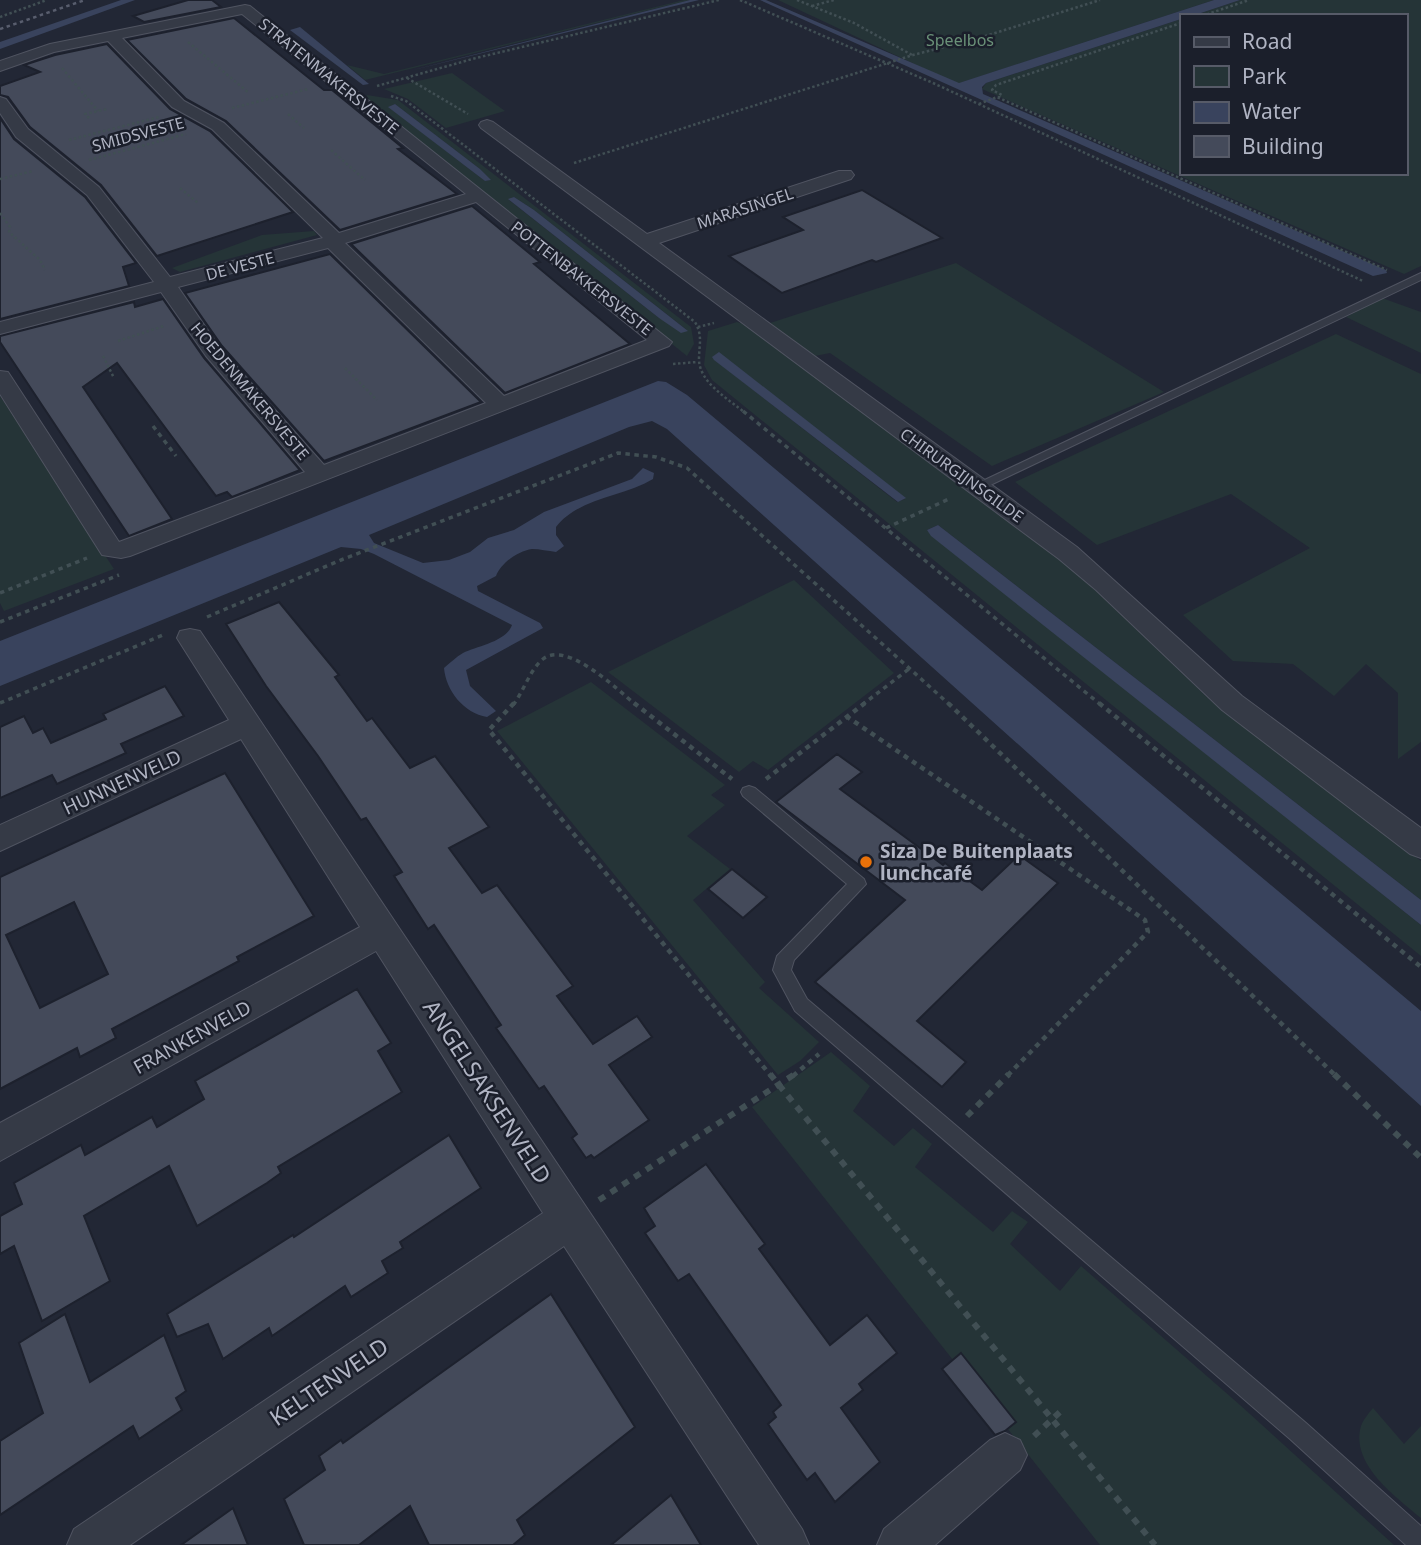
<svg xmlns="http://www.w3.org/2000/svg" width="1421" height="1545" font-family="'Noto Sans',sans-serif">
<rect width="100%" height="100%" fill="#222735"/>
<!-- green -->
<g fill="#253437" fill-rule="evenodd">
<path d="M684 0H690L365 80 347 65 384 74Z"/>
<path d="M778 0H1214L957 84Z"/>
<path d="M1240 0H1421V266L1404 274 982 89 986 83 1181 19V173H1405V16H1192Z"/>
<path d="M452 73 505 111 446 128 408 99 384 89Z"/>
<path d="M367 95 398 100 691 327 694 344 687 356 365 99ZM395 104 480 169 490 180 485 181 389 107ZM514 197 534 210 687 330 659 318 509 200Z"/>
<path d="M314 231 317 235 180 272 172 268 262 235Z"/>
<path d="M956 263 1164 392 992 466 830 353 815 356 770 323Z"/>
<path d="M1382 298 1421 312V353L1346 317Z"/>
<path d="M737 322 744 324 1069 565 1210 700 1421 861V900L938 525 927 530 1421 925V956L712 380 704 365 708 331ZM715 360 905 499 897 502Z"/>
<path d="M1336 334 1421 374V742L1398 759V693L1366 664 1334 696 1293 664 1233 661 1183 615 1310 548 1231 494 1097 545 1015 482Z"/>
<path d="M0 396 114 569 4 611 0 603Z"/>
<path d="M794 580 894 673 768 770 753 761 739 772 608 672Z"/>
<path d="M591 682 725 785 711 795 725 805 687 836 730 869 693 900 765 982 759 988 819 1042 800 1061 778 1075 497 731Z"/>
<path d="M831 1052 870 1086 853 1111 894 1146 913 1128 932 1144 915 1167 993 1232 1012 1211 1028 1222 1010 1244 1060 1291 1081 1266 1240 1405 1394 1545H1100L752 1107Z"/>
<path d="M1373 1408 1404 1444 1421 1426V1518C1396 1497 1350 1464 1361 1426 1363 1420 1369 1413 1373 1408Z"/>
</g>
<!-- water -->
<g fill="#39435d">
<path d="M121 0H135L0 49V42Z"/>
<path d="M690 0H699L409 71Z"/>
<path d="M760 0H766L959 83 1214 0H1240L1192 16H1181V19L986 83 982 87 983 94 1386 270 1387 273 1373 276Z"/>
<path d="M300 27 369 84 363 85 290 30Z"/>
<path d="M395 104 480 169 491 180 485 181 388 107Z"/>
<path d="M514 197 534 210 688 331 681 333 659 318 508 199Z"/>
<path d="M719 352 906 498 898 502 714 360 712 357Z"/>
<path d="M658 381 666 382 687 395 1421 1011V1106L667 429 652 421 629 427 369 535 374 543 423 563 449 560 470 552 488 538 514 530 544 512 632 479 643 468 654 473 653 479C623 497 578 498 556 527V535L564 546 556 552C548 551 540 549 532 549 518 551 501 563 496 576L477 586 478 591 540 623 543 628 466 670 470 686 496 711 487 717C464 713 446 691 444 668 450 663 456 657 463 653 477 646 506 642 512 625L374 554 361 549 341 547 0 686V641Z"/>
<path d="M938 525 1421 900V925L931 536 927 530Z"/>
</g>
<!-- building -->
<g fill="#444a5a" stroke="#1d212d" stroke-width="2" fill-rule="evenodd">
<path d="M188 0H212L221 7 144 22 133 16Z"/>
<path d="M234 18 324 90H332L403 148 398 149 457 194 340 230 226 121 186 99 127 40Z"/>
<path d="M107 44 170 109 210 131 293 212 157 256 101 185 30 127 8 97 0 95V86L40 72 24 65 55 55Z"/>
<path d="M0 118 14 139 85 197 136 263 123 267 129 286 0 319Z"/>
<path d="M862 190 942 238 876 262 872 260 782 293 729 256 803 230 783 217Z"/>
<path d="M472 206 540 262 534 264 630 344 505 393 351 244Z"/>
<path d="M330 254 481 402 324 461 222 346 185 293Z"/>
<path d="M163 299 204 358 300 470 232 497 227 492 216 496 117 363 83 387 172 519 129 536 0 342V336L134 302 135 307Z"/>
<path d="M279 602 339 675 335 677 367 721 372 718 410 768 435 756 489 827 449 848 482 893 497 885 573 986 557 996 593 1044 637 1016 652 1037 609 1065 649 1120 594 1158 591 1155 586 1158 572 1138 577 1134 544 1086 539 1089 496 1028 501 1025 434 925 428 929 394 876 402 872 366 818 361 820 318 756 266 686 226 624Z"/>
<path d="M165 686 184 716 121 744 126 753 79 774 57 784 52 775 0 798V727L24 716 33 733 43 728 51 743 106 719 103 714Z"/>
<path d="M837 754 862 772 840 789 943 865 945 863 982 890 1019 855 1058 883 917 1021 966 1062 942 1087 815 982 905 900 776 802Z"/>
<path d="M225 773 314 916 237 957 239 961 112 1029 116 1038 80 1057 77 1048 0 1089V877ZM74 902 108 974 40 1008 6 935Z"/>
<path d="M732 869 767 897 743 918 708 889Z"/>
<path d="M357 989 391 1043 378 1051 402 1092 278 1167 281 1173 267 1183 197 1226 169 1166 84 1216 110 1281 42 1321 14 1246 0 1254V1216L22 1204 14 1183 81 1145 85 1155 152 1117 157 1127 204 1099 195 1081Z"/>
<path d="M449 1135 481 1188 400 1242 403 1248 382 1261 388 1273 351 1297 345 1286 272 1336 269 1328 223 1359 208 1324 177 1337 167 1314 293 1235 294 1237Z"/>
<path d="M706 1164 765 1244 759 1249 830 1345 867 1315 897 1353 859 1384 863 1390 841 1408 880 1462 835 1502 815 1473 807 1480 768 1424 776 1417 773 1412 781 1405 689 1274 678 1281 645 1233 655 1226 644 1208Z"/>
<path d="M551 1294 635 1427 517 1520 525 1535 513 1545H429L410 1506 359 1545H304L284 1499 325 1470 319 1456 341 1440 343 1443Z"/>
<path d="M65 1314 90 1382 164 1335 186 1391 176 1398 182 1410 139 1439 133 1426 0 1515V1441L43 1413 19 1343Z"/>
<path d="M961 1353 1016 1422 1005 1431 995 1435 942 1369Z"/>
<path d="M671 1495 701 1545H611Z"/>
<path d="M233 1508 248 1545H181Z"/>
</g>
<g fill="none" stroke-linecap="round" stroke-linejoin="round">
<!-- lane casing -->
<g stroke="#505461" stroke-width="2">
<g id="lane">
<path d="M1421 273V280L982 489 978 490 972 486Z"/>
<path d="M749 786 755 788 864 879 866 884 794 960 791 970 807 999 1306 1423 1421 1526V1545H1406L1290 1439 795 1011 773 970 777 956 847 884 743 796 741 792 743 788Z"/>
</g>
</g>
<!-- street casing -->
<g stroke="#505461" stroke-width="2">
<g id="street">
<path d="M245 5 250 6 672 342 669 346 130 556 121 558 102 555 0 394V371L8 372 119 542 305 472 206 356 161 292 0 334V322L154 282 87 195 16 137 0 113V97L6 99 28 129 99 187 170 277 323 238 212 129 172 107 108 41 54 52 0 71V61L50 44ZM242 14 466 194 339 233 224 123 184 101 122 38ZM476 202 647 340 504 396 345 243ZM328 248 486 403 324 465 220 348 178 287Z"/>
<path d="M487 120 493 122 647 234 839 171H851L854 175 851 179 659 243 1077 547 1242 696 1421 828V858L1410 854 1222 710 1096 590 1059 559 481 128 479 125 481 122Z"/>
<path d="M190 629 200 631 802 1529 809 1545H759L564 1246 130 1545H67L74 1529 543 1213 376 951 0 1161V1123L360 927 241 739 0 851V825L229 720 177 638 180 631Z"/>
<path d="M1005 1433 1020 1440 1027 1455 1020 1470 935 1545H877L884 1529 990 1440Z"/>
</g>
</g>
<!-- path-far3 -->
<g stroke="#414f54" stroke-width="2.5" stroke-dasharray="2.5 2.5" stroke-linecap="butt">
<path d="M740 0 933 83 1363 281"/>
<path d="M797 0 854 23 912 55"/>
<path d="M812 6 834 0"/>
<path d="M1202 16 1249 0"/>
<path d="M0 17 47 0"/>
<path d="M188 42 249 93"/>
<path d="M62 68 98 111"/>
<path d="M407 78 468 114"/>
<path d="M377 86 476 58 719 0"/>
<path d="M391 96 406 101 695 322C703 336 699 345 699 359 699 383 729 399 745 413"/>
<path d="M998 97 1002 95 992 90 996 85 1181 23"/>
<path d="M979 104 997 97 1387 270"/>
<path d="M232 108 308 89"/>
<path d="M288 114 304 128"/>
<path d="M89 118 85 114 107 109"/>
<path d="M69 140 159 117"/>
<path d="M331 150 365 180"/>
<path d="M89 160 186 134"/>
<path d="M574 163 913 55 979 38 1100 0"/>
<path d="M0 179 33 171"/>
<path d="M180 188 198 203"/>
<path d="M0 213 10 227 9 232 40 260 45 270"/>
<path d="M698 327 714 323"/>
<path d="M118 341 164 326"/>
<path d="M103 356 114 378"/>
<path d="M673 364 697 362"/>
<path d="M345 368 377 400"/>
</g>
<!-- path-far2 -->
<g stroke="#414f54" stroke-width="3.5" stroke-dasharray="4.5 4.5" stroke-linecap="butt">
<path d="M743 411 1101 705"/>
<path d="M153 426 176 456"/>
<path d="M886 528 951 498"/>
<path d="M0 593 87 558"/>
<path d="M207 617 341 560 618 453 656 457 687 468 950 705"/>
<path d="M0 622 119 575"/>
<path d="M0 703 163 635"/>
<path d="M513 705C524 691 529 671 543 659 567 640 618 690 636 705"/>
<path d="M862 705 910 668"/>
</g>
<!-- path-far1 -->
<g stroke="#414f54" stroke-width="4.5" stroke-dasharray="5 5" stroke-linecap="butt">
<path d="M514 703 489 730 771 1076"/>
<path d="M634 703 732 779"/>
<path d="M948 703 1336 1076"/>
<path d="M1099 703 1421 967"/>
<path d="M846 716 1145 920 1148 932 1007 1076"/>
<path d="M766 779 865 703"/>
<path d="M793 1076 819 1054"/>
</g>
<!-- path -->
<g stroke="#414f54" stroke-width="6" stroke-dasharray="7 7" stroke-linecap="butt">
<path d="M770 1074 1155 1545"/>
<path d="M1334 1074 1421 1158"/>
<path d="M967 1116 1009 1074"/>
<path d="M599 1200 795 1074"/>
<path d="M1034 1436 1061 1411"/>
</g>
<!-- lane -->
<use href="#lane" fill="#353a46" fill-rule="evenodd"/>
<!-- street -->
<use href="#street" fill="#353a46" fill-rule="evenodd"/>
<!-- rail -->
<path stroke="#585d6d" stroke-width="2.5" stroke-dasharray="3.5 3.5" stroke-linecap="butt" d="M0 29 85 0"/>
</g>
<!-- markers -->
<circle fill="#e8710a" stroke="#1b1f2b" stroke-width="2.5" cx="866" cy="862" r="7"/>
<g text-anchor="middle" stroke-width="5" stroke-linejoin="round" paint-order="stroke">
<!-- far-park labels -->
<g font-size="16" fill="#6a9178" stroke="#1b1f2b">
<text x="960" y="46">Speelbos</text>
</g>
<!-- far-street labels -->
<g font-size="16" fill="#b0b4c3" stroke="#1b1f2b">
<text transform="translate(329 76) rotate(39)" y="6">STRATENMAKERSVESTE</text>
<text transform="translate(138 134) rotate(-15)" y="6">SMIDSVESTE</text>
<text transform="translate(745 208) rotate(-18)" y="6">MARASINGEL</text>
<text transform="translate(240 266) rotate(-15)" y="6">DE VESTE</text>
<text transform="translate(582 278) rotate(38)" y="6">POTTENBAKKERSVESTE</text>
<text transform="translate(250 391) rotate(50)" y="6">HOEDENMAKERSVESTE</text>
<text transform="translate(962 475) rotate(36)" y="6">CHIRURGIJNSGILDE</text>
</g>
<!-- street labels -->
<g font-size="19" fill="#b0b4c3" stroke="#1b1f2b">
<text transform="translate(122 782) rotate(-25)" y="7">HUNNENVELD</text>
<text transform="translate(192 1037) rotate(-29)" y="7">FRANKENVELD</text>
</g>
<!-- poi labels -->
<g font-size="19" font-weight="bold" fill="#b0b4c3" stroke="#1b1f2b" text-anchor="start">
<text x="880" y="858">Siza De Buitenplaats<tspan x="880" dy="22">lunchcafé</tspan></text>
</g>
<!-- near-street labels -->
<g font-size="23" fill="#b0b4c3" stroke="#1b1f2b">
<text transform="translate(487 1092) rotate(57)" y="8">ANGELSAKSENVELD</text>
<text transform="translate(329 1382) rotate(-34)" y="8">KELTENVELD</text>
</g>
</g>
<!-- legend -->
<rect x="1180" y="14" width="228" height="161" fill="#1b1f2b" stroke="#575b68" stroke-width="2"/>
<rect x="1194" y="37" width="35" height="10" fill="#353a46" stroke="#575b68" stroke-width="2"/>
<text x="1242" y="49" font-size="21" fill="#b0b4c3">Road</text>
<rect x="1194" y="66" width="35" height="21" fill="#253437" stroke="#575b68" stroke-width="2"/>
<text x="1242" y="84" font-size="21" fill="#b0b4c3">Park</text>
<rect x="1194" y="102" width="35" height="21" fill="#39435d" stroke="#575b68" stroke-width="2"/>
<text x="1242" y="119" font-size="21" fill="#b0b4c3">Water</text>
<rect x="1194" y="136" width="35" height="21" fill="#444a5a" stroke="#575b68" stroke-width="2"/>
<text x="1242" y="154" font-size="21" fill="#b0b4c3">Building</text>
</svg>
